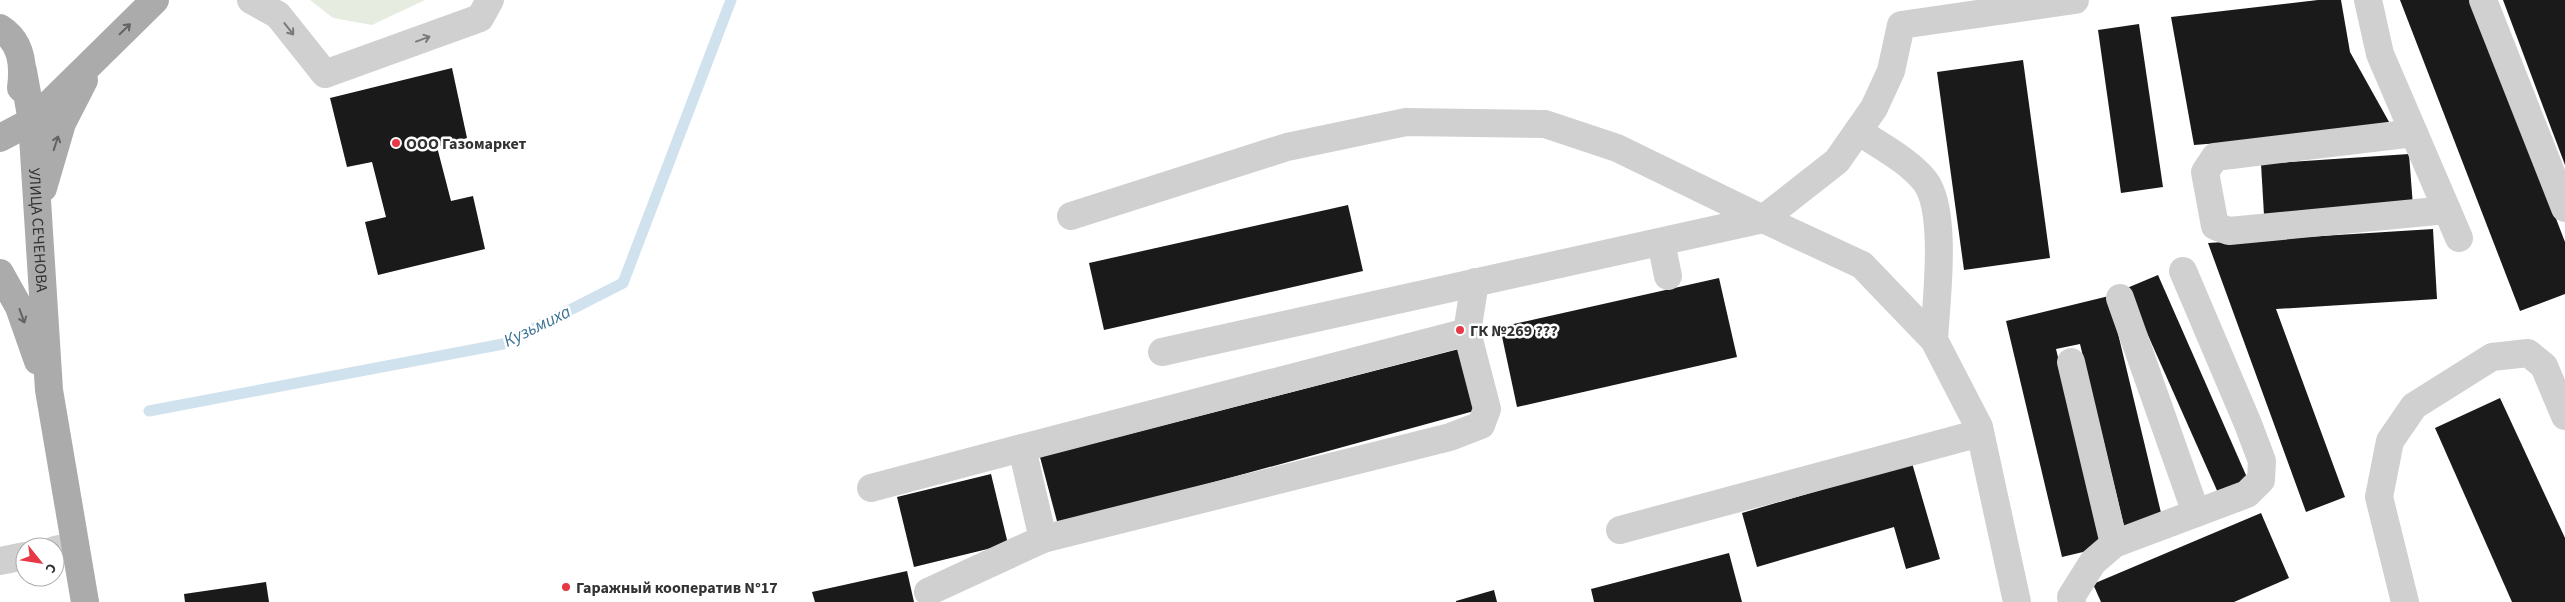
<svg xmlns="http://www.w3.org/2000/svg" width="2565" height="602" font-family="'Source Sans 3',sans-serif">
<rect width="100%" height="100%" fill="#fff"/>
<!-- green -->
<path fill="#e6ecdf" d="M310 0H425L372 25 333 18Z"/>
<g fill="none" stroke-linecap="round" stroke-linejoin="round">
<!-- stream -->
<path stroke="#cfe2ee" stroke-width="11" d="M149 411 503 344 623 283 731 0"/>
</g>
<!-- building -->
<g fill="#1a1a1a">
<path d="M2318 0H2341L2350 52 2393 129 2194 145 2171 17Z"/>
<path d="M2400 0H2472L2565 242V294L2520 311Z"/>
<path d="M2503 0H2565V165Z"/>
<path d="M2139 24 2163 187 2121 193 2098 30Z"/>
<path d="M2023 60 2050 258 1964 270 1937 72Z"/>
<path d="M452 68 467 138 437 147 451 201 473 196 485 249 378 275 365 222 386 217 372 162 347 167 330 98Z"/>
<path d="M2409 154 2413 206 2264 215 2261 164Z"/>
<path d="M1348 205 1363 271 1104 330 1089 263Z"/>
<path d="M2433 229 2437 299 2276 309 2345 497 2306 512 2208 243Z"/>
<path d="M2158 275 2249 482 2219 495 2127 288Z"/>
<path d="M1719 278 1737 357 1517 407 1500 327Z"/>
<path d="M2109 296 2163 521 2125 530 2080 344 2056 349 2104 547 2062 557 2006 321Z"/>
<path d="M1459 349 1474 411 1058 525 1040 457Z"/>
<path d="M2500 398 2565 538V602H2512L2435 428Z"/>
<path d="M1912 463 1940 559 1906 569 1894 527 1757 567 1742 513Z"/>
<path d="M991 474 1008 544 914 567 897 497Z"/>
<path d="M2261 513 2289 578 2234 602H2101L2093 584Z"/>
<path d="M1729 553 1742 602H1594L1591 589Z"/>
<path d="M907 571 914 602H815L812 592Z"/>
<path d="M266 582 269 602H185L184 594Z"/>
<path d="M1494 590 1497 602H1456V601Z"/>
</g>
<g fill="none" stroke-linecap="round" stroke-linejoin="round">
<!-- minor -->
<g stroke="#d0d0d0" stroke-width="28">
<path d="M251 0 278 15 325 74 480 18 490 0"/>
<path d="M2368 0 2380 54 2459 238"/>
<path d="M2483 0 2565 208"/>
<path d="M1858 131C1880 146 1908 160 1925 181 1948 211 1936 302 1934 340"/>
<path d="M2414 133 2215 157 2205 172 2215 226 2229 231 2447 210"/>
<path d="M1071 216 1287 147 1406 122 1545 124 1617 148 1763 219 1862 265 1934 340 1979 427 2017 602"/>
<path d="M1661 242 1668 276"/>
<path d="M2120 298 2196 513"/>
<path d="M1467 332 1022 448 1043 539 1450 437 1481 425 1487 409 1467 332 1475 282"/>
<path d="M1162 352 1763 219 1837 161 1874 108 1891 71 1901 25 2075 0"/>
<path d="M2071 362 2114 544"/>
<path d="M871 488 1022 448"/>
<path d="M1620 530 1980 433"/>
<path d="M55 550 74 546"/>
<path d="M0 561 25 556"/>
<path d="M928 592 1043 539"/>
<path d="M2072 602 2071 597 2093 562 2114 544 2247 494 2261 480 2262 461 2248 424 2183 271"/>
<path d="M2405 602 2379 497 2390 441 2414 406 2492 357 2528 353 2544 366 2565 416"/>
</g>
<!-- major -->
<g stroke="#ababab" stroke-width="28">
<path d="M0 28C22 42 24 65 21 88"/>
<path id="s1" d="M23 71 32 121 49 390 85 602"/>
<path d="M0 138 32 121 155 0"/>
<path d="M43 188 62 123 84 80"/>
<path d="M0 273 19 307 38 361"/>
</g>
</g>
<!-- one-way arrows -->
<defs><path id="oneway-shaft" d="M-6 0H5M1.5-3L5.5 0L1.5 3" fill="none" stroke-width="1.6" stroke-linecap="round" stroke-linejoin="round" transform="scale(1.25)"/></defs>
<g stroke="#636363">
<use href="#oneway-shaft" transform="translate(125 29) rotate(-44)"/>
<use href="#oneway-shaft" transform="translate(56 143) rotate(-72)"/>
<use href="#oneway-shaft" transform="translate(22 316) rotate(70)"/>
</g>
<g stroke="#7a7a7a">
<use href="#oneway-shaft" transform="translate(289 29) rotate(52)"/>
<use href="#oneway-shaft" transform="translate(423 39) rotate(-20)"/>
</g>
<!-- markers -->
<g fill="#e63946" stroke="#fff" stroke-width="2">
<circle cx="396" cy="143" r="5"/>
<circle cx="1460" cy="330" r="5"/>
<circle cx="566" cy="587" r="5"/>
</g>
<g text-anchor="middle" stroke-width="5" stroke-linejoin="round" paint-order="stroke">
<!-- poi labels -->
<g font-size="16" font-weight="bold" fill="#333" stroke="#fff" text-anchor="start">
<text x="406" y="149">ООО Газомаркет</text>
<text x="1470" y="336">ГК №269 ???</text>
<text x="576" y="593">Гаражный кооператив N°17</text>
</g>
<!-- street labels -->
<g font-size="16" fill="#333" stroke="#fff">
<text dy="6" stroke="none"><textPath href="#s1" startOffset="160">УЛИЦА СЕЧЕНОВА</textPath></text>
</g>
<!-- water labels -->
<g font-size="18" font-style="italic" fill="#3f7597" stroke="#fff">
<text transform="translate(537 326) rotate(-26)" y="6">Кузьмиха</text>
</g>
</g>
<!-- north arrow -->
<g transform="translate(40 562) rotate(120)"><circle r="24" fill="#ffffff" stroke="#adadad"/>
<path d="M0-4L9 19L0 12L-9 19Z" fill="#e63946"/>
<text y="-8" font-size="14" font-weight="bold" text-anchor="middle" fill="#333333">С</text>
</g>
</svg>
